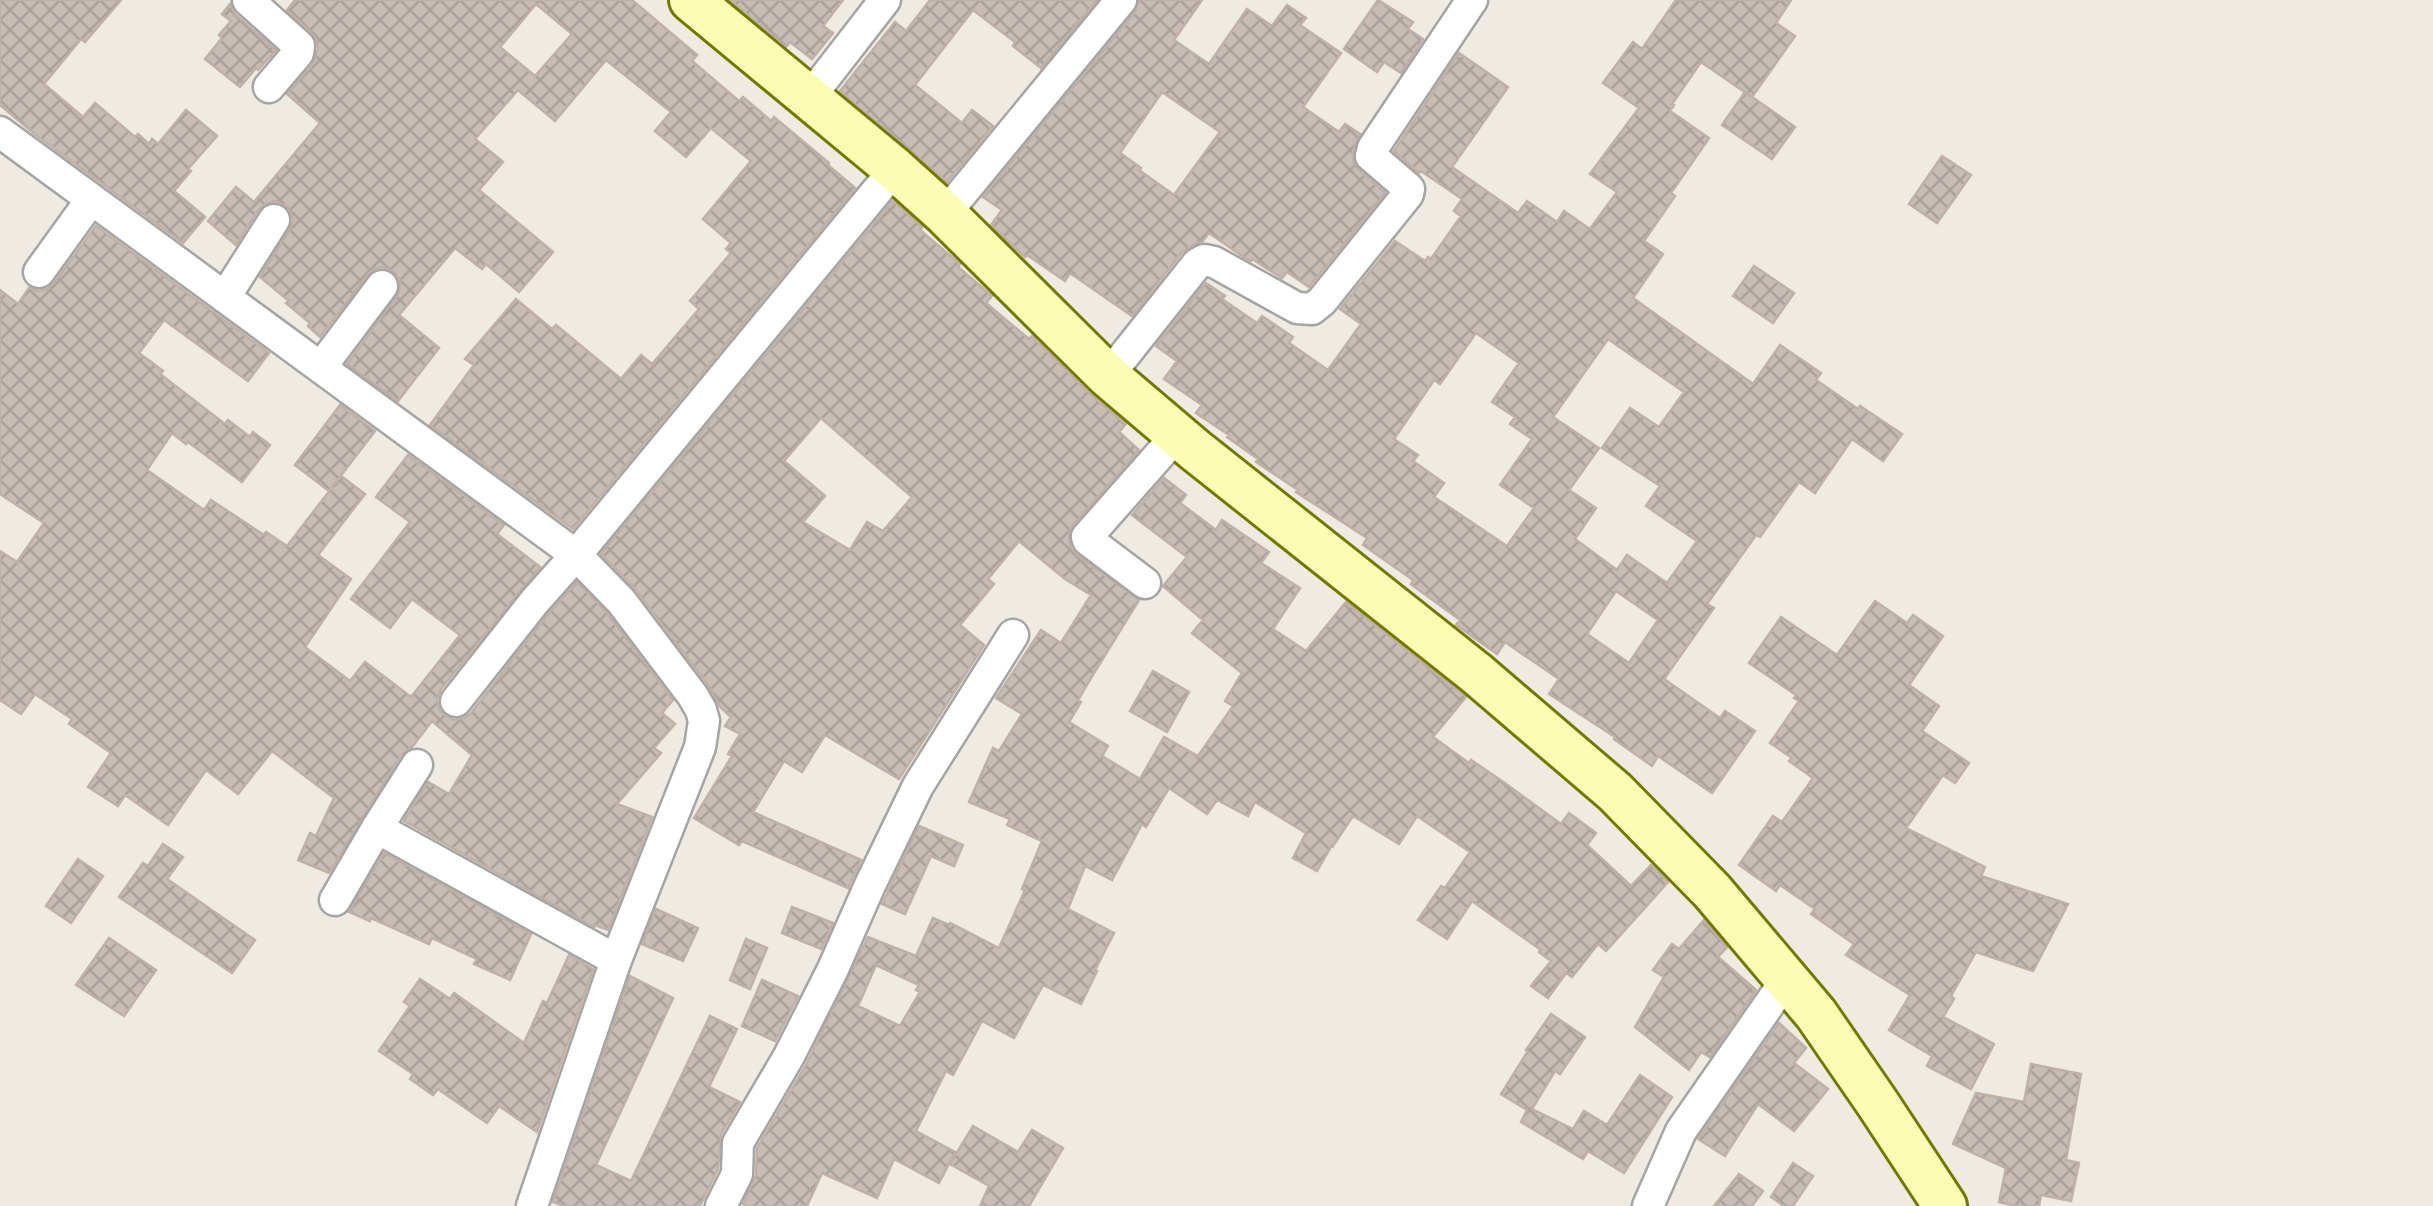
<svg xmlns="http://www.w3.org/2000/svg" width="2433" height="1206" font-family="'Space Grotesk',sans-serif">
<defs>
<pattern id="building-cross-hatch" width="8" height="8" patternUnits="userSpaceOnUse" patternTransform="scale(2.5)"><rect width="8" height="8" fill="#c7bdb6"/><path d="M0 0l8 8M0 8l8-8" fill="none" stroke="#aaa29c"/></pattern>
</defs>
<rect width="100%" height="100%" fill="#efebe3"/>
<!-- building -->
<g fill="url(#building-cross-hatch)" stroke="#c1b0a5" stroke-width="2.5" fill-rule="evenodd">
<path d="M0 0H121L85 42 81 39 44 84 83 117 95 103 135 137 138 134 149 144 152 139 158 144 186 110 217 136 188 169 191 171 174 191 205 217 183 243 36 135 0 105Z"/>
<path d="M295 0H632L697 55 692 61 739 101 743 97 771 121 774 117 829 163 828 165 855 188 573 529 430 425 474 365 465 359 516 299 552 329 556 325 621 379 641 355 652 364 699 309 690 301 731 253 726 249 731 243 703 219 751 161 711 128 686 157 655 131 671 112 606 60 555 121 518 90 475 139 503 162 479 190 553 252 519 292 486 264 482 269 455 248 399 315 439 348 398 401 347 364 397 296 400 289V280L394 272 383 267 376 268 368 274 320 337 308 326 310 323 286 303 289 301 260 277 290 229 293 220 290 211 285 205 276 201 265 204 258 210 236 245 208 221 236 187 254 202 320 123 287 94 312 65 318 49 317 40 312 33 287 10ZM536 4 572 34 535 76 500 47Z"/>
<path d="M730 0H843L823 26 833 33 812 59 790 42 786 47Z"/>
<path d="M930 0H1097L1041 68 1013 46 1015 42 973 10 915 85 962 123 972 110 993 126 947 182 840 91 895 22 906 31Z"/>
<path d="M1139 0H1202L1174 40 1209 64 1247 9 1272 26 1287 5 1306 18 1300 25 1341 53 1303 107 1339 132 1345 124 1360 134 1353 151 1354 163 1359 170 1385 193 1309 287 1287 272 1282 278 1252 259 1251 261 1245 258 1209 233 1202 242 1195 244 1182 252 1132 316 1070 273 1065 281 1027 255 1025 257 991 225 1002 210 983 197 1135 12ZM1162 92 1220 132 1174 195 1139 170 1141 168 1120 153Z"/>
<path d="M1378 0 1413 22 1408 29 1423 39 1401 73 1384 62 1377 72 1344 49Z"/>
<path d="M1676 0H1791L1776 23 1795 36 1752 97 1701 62 1672 104 1674 105 1670 111 1709 138 1671 193 1675 196 1644 241 1663 254 1633 298 1753 384 1780 345 1821 373 1816 380 1858 409 1860 406 1902 434 1883 461 1852 439 1815 493 1799 482 1760 537 1756 535 1707 604 1714 608 1664 679 1720 718 1725 711 1755 731 1712 793 1658 756 1652 766 1614 739 1615 737 1549 694 1559 679 1505 642 1497 654 1456 625 1460 620 1411 584 1413 580 1363 545 1367 538 1296 492 1298 490 1256 462 1258 459 1227 437 1229 435 1196 413 1202 405 1164 379 1177 361 1156 346 1206 283 1225 296 1222 299 1257 323 1262 316 1293 337 1289 343 1328 370 1361 324 1340 309 1395 241 1425 261 1428 257 1431 259 1461 216 1454 211 1462 199 1421 171 1419 173 1394 151 1459 53 1508 87 1452 167 1518 213 1527 201 1557 222 1564 211 1590 229 1617 192 1590 174 1639 108 1603 83 1633 42 1642 49ZM1476 333 1519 363 1492 402 1515 417 1510 424 1532 439 1500 485 1534 508 1507 546 1434 497 1444 483 1413 461 1418 455 1394 439 1434 380 1440 384ZM1608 339 1684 392 1659 427 1630 408 1602 448 1660 486 1646 506 1697 541 1667 583 1627 555 1617 570 1575 539 1596 508 1569 490 1599 448 1553 417ZM1616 591 1658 620 1629 663 1587 634Z"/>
<path d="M230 4 235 14 276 50 258 70 256 68 240 87 205 59 222 38 219 35 231 21 222 14Z"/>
<path d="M1745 92 1795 127 1772 159 1722 125Z"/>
<path d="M1942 156 1971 175 1937 223 1909 204Z"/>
<path d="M893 201 922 227 920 230 960 264 958 267 992 296 986 303 1029 339 1032 336 1090 394 1126 424 1119 432 1139 450 1073 525 1069 532 1070 546 1077 555 1139 600 1094 673 1078 700 1081 702 1069 722 1108 746 1102 756 1140 779 1164 737 1198 756 1233 706 1225 701 1242 673 1192 633 1203 620 1163 586 1187 557 1132 515 1164 478 1186 495 1180 503 1216 530 1222 520 1269 552 1261 563 1300 588 1273 629 1306 651 1346 602 1466 697 1433 737 1469 763 1471 760 1502 781 1561 824 1569 813 1596 833 1587 845 1631 886 1651 865 1668 882 1606 951 1598 944 1572 977 1566 973 1548 998 1531 986 1551 961 1539 952 1541 950 1472 901 1447 939 1418 920 1441 886 1445 888 1470 852 1417 816 1399 844 1353 816 1333 846 1332 845 1317 871 1293 858 1306 833 1255 802 1248 816 1217 800 1207 814 1169 788 1146 827 1142 824 1112 880 1085 866 1068 909 1114 933 1095 970 1097 971 1081 1004 1043 985 1014 1038 982 1021 953 1075 946 1071 916 1131 955 1152 939 1183 894 1159 877 1198 822 1173 807 1206H747L743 1204 756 1175 757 1148 806 1065 868 937 916 956 933 918 949 925 950 923 999 948 1025 890 1022 889 1042 841 1007 825 1010 819 969 802 993 748 999 751 1022 714 996 698 1041 630 1061 643 1091 595 1065 579 1019 541 988 579 994 584 960 625 984 645 899 779 825 735 802 772 784 761 753 812 861 860 848 888 742 841 739 845 694 818 732 756 728 754 740 734 725 726 731 717 720 707 708 685 636 590 601 554ZM821 418 912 497 883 531 867 522 850 550 803 522 825 496 784 461ZM876 965 919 985 916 990 920 992 900 1026 858 1006Z"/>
<path d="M96 226 269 353 248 381 164 320 139 353 163 371 160 374 225 424 228 420 250 437 253 432 270 445 242 482 188 442 186 444 172 433 147 470 204 510 211 500 264 535 266 532 287 546 341 476 365 494 318 555 351 579 305 647 350 681 365 662 411 697 460 635 412 599 390 628 351 599 410 522 376 497 408 455 504 525 497 534 540 567 441 689 437 699 439 709 444 715 454 720 464 718 471 713 549 613 577 582 607 613 673 700 662 713 675 724 654 748 661 753 617 804 652 817 608 930 595 925 594 927 404 821 428 782 449 794 472 755 432 721 412 747 401 755 329 873 298 860 310 833 316 836 334 798 272 751 238 794 206 770 168 825 125 795 118 806 88 787 111 753 69 724 72 719 35 694 21 714 0 700V551L17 562 44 523 0 494V290L18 304 29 288 38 291 48 289 54 283Z"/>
<path d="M1754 266 1794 293 1773 323 1733 296Z"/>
<path d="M340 405 375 431 329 491 295 465Z"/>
<path d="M1875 601 1907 623 1913 615 1943 636 1909 685 1939 706 1922 731 1969 763 1955 783 1943 775 1906 828 1985 867 1981 876 2068 904 2033 971 1976 952 1951 996 1954 999 1943 1017 1994 1044 1971 1089 1927 1066 1932 1056 1889 1030 1910 995 1846 955 1854 944 1811 914 1815 909 1780 885 1776 891 1739 865 1773 816 1782 822 1813 778 1789 761 1792 758 1770 743 1799 701 1794 698 1796 695 1749 663 1781 617 1837 655Z"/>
<path d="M1153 671 1189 692 1167 732 1130 711Z"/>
<path d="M919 826 963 845 954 866 931 856 905 914 882 904Z"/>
<path d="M163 844 183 857 167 879 255 940 232 973 119 897 143 863 148 866Z"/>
<path d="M384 853 531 934 510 980 474 964 477 959 432 938 429 944 371 918 370 921 349 912Z"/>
<path d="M78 859 103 876 71 923 46 906Z"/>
<path d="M792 907 833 923 821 949 782 933Z"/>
<path d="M656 909 698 928 683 961 642 944Z"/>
<path d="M1704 920 1727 947 1718 957 1756 990 1710 1057 1701 1052 1689 1070 1635 1027 1664 977 1653 970 1672 944 1679 949Z"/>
<path d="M109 938 156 970 124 1016 76 985Z"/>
<path d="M746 939 767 948 750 989 730 980Z"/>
<path d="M569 955 593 969 537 1132 499 1106 487 1123 438 1089 433 1095 410 1079 413 1074 379 1051 410 1006 404 1002 420 979 450 999 454 993 524 1043 543 1001 547 1003Z"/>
<path d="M630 976 673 998 596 1165 631 1181 710 1016 737 1029 709 1087 740 1102 721 1134 718 1169 700 1206H564L553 1202Z"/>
<path d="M762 980 798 996 775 1041 742 1026Z"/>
<path d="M1551 1014 1585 1037 1560 1074 1555 1071 1532 1109 1573 1129 1584 1111 1607 1125 1640 1075 1672 1097 1624 1173 1588 1151 1583 1159 1521 1122 1527 1110 1501 1094 1528 1051 1526 1050Z"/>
<path d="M1779 1023 1806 1048 1794 1063 1828 1089 1794 1131 1758 1104 1725 1156 1698 1139Z"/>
<path d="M2031 1064 2081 1074 2066 1160 2079 1163 2071 1201 2041 1195 2039 1206H2017L1999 1202 2006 1168 1953 1144 1976 1093 2024 1102Z"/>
<path d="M973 1126 1018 1152 1032 1130 1063 1148 1029 1206H980L989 1186 950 1164Z"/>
<path d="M1793 1163 1813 1176 1793 1206H1784L1771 1197Z"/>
<path d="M1739 1174 1763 1191 1752 1206H1714Z"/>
</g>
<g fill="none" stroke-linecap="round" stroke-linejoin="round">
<!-- street casing -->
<g stroke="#a5a5a5" stroke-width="35">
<g id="street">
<path d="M248 0 299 46 298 53 269 87"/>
<path d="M809 98 885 0"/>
<path d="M0 132 576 555 535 601 456 701"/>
<path d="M945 214 1121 0"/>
<path d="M39 272 91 200"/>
<path d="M225 297 274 220"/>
<path d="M321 367 382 286"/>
<path d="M1108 376 1197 264 1204 260 1214 262 1297 308 1312 309 1322 301 1408 194 1409 189 1407 187 1371 156 1373 148 1472 0"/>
<path d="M1145 583 1088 540 1087 537 1177 435"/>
<path d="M417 765 377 828 616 960"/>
<path d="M335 900 377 828"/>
<path d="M532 1206 616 960 700 747 704 721 701 710 693 696 621 601 576 555 895 169"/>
<path d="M721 1206 737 1174 738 1143 789 1056 832 971 870 885 918 786 1013 635"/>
<path d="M1648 1206 1681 1131 1786 980"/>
</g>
</g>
<!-- secondary casing -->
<g stroke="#727901" stroke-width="48">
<path id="secondary" d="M691 0 895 169 945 214 1108 376 1195 450 1476 673 1615 792 1712 891 1816 1014 1878 1104 1945 1206"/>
</g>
<!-- street -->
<use href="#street" stroke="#fff" stroke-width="30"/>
<!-- secondary -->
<use href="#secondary" stroke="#fcfcb5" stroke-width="42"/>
</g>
</svg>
